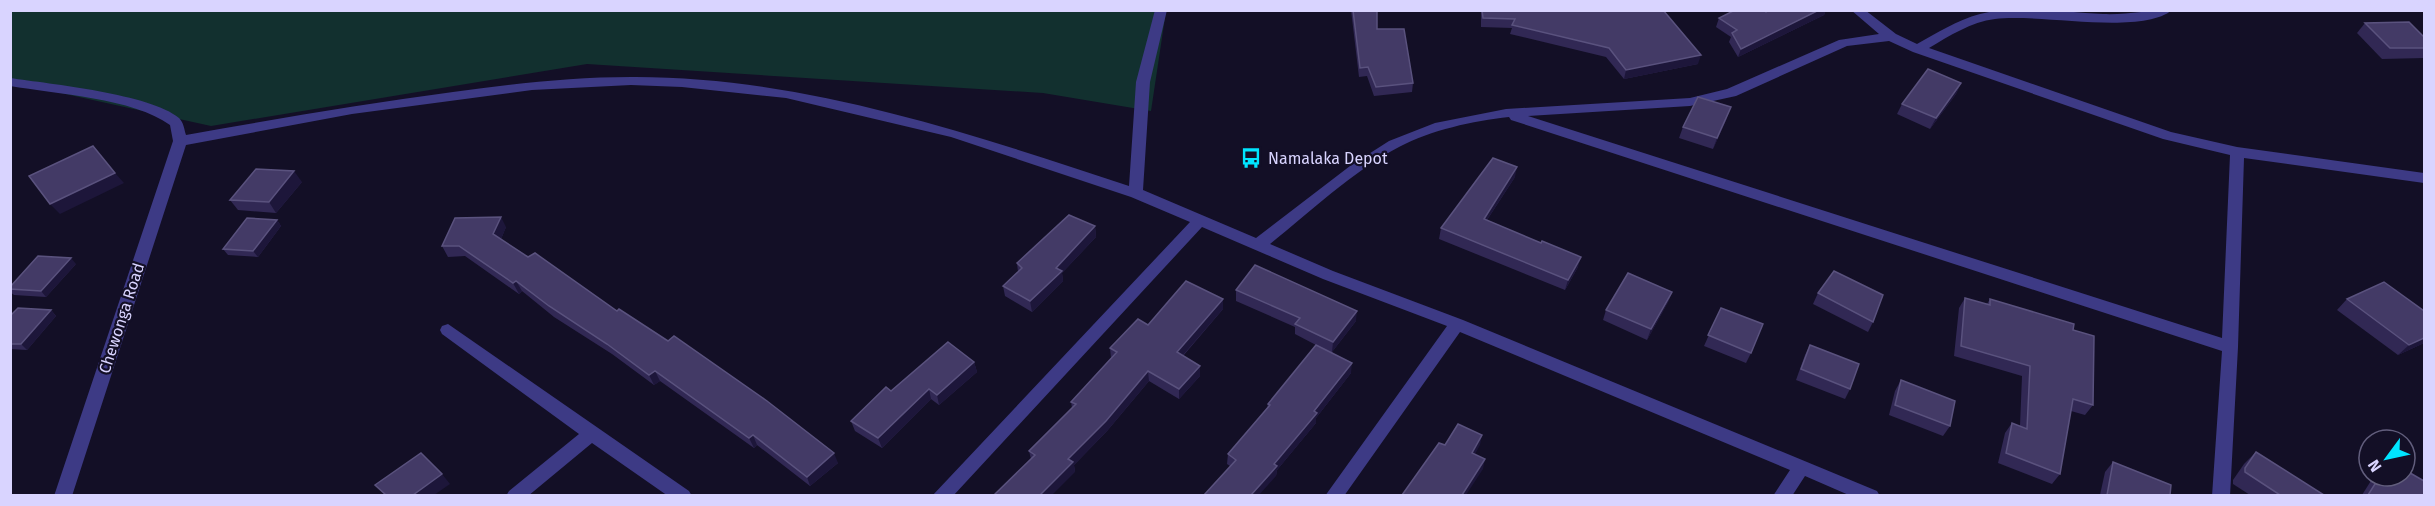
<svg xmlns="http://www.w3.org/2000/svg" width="2435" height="506" font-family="'Fira Sans',sans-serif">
<rect width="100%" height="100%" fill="#130f26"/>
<!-- green -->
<path fill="#12302f" d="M11 11H1166L1151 111 1043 93 587 64 211 126 11 82Z"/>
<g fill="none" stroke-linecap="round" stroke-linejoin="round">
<!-- minor -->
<g fill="#3d3a85" fill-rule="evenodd">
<path d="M1155 10H1167L1150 82 1143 190 1256 238 1350 166 1389 141 1435 123 1506 109 1690 98 1727 89 1839 40 1879 34 1851 10H1865L1896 34 1917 44C1937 33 1957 20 1980 14 2019 3 2063 13 2103 14 2127 15 2149 10 2172 10 2141 36 2038 13 1995 19 1971 22 1949 36 1929 48L2171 132 2237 147 2424 173V183L2244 158 2238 347 2230 496H2212L2222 351 1511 120 1509 117C1473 121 1431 130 1399 147 1352 172 1311 211 1270 244L1333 271 1463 320 1877 491 1880 496H1851L1805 476 1792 496H1773L1790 470 1460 332 1344 496H1325L1447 326 1323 279 1202 227 953 496H932L1190 222 1131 197 951 137 786 98 682 87 631 85 532 90 352 114 186 145 72 496H54L173 141 170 125C133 98 56 94 10 86V78C50 84 151 94 179 118 184 123 184 129 186 135 275 119 363 104 453 92 512 84 571 77 631 77 802 76 968 133 1129 186L1136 82ZM1889 41 1913 52 2163 139 2230 155 2222 338 1528 116 1690 106 1736 96 1847 46Z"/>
<path d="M448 324 689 491 692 496H668L592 443 528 496H506L509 491 579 434 442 334 440 330 442 326Z"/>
</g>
</g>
<!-- wall -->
<g fill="#312854">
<path d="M1351 10H1377V29L1413 83 1412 92 1374 96 1367 76 1359 77Z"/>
<path d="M1481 10H1663L1698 64 1624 79 1606 57 1510 34 1512 28 1481 27Z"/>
<path d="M1768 10H1826L1824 15 1738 57 1729 42 1731 37 1716 27 1719 18 1766 12Z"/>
<path d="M2365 23 2424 37V58L2382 59 2357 33Z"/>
<path d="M1961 83 1956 94 1930 129 1897 114 1902 104Z"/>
<path d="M1727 118 1713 149 1679 138 1683 127Z"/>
<path d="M1515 177 1487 220 1541 243 1578 267 1565 290 1439 239 1441 228Z"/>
<path d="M302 182 276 213 238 210 230 200Z"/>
<path d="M277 220 281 226 258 257 228 255 223 249Z"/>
<path d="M1095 226 1096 237 1062 273 1063 281 1032 312 1005 296 1003 286 1018 272 1017 263Z"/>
<path d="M506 227 501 239 528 257 617 311 838 463 810 486 757 445 754 448 660 381 654 385 612 354 554 317 522 291 519 294 465 256 448 257 442 246Z"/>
<path d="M76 264 46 297 14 295 10 292V287Z"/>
<path d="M1236 290 1356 321 1332 352 1351 373 1316 418V423L1277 470 1276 476 1230 466 1227 464 1228 454 1267 408 1268 404 1316 345 1295 334V327L1236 301Z"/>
<path d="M1672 292 1668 302 1647 340 1603 320 1606 310Z"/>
<path d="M1818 293 1873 322 1868 332 1813 304Z"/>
<path d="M1965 298 1987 304 1990 299 2073 330 2093 405 2085 415 2071 411 2060 474 2052 484 1998 463 2005 433 2012 423 2020 426 2022 376 1954 356 1959 308Z"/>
<path d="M2347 299 2424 343 2398 355 2337 310Z"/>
<path d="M1721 308 1751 353 1746 363 1704 346Z"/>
<path d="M1223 309 1183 356 1200 376 1179 399 1149 381 1107 431 1074 465 1075 472 1031 459 1029 451 1072 408 1071 402 1111 358 1110 348 1148 325Z"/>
<path d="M51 310 56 316 27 350 10 349V316Z"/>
<path d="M1810 345 1850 389 1845 399 1796 380 1805 355Z"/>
<path d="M974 362 977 372 939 405 931 399 882 448 855 431 851 421 891 391Z"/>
<path d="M1901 380 1950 426 1943 436 1889 415 1895 391Z"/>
<path d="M2256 452 2324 495H2250L2233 484V480L2244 464Z"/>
<path d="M2113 462 2170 495H2100L2105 472Z"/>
<path d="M2374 476H2405L2424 480V495H2362Z"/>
</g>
<!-- shaded-wall -->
<g fill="#1d163a">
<path d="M1819 10H1826L1824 15 1738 57 1741 49Z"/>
<path d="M1701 55 1698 64 1624 79 1626 70Z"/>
<path d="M1961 83 1956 94 1930 129 1936 118Z"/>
<path d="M1731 107 1727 118 1713 149 1717 138Z"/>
<path d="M1517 167 1515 177 1481 229 1484 219Z"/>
<path d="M294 171 302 182 276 213 269 202Z"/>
<path d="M115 173 124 183 60 214 50 204Z"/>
<path d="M501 217 506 227 499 244 493 234Z"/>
<path d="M277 220 281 226 258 257 253 251Z"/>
<path d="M1095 226 1096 237 1062 273 1063 281 1032 312 1030 301 1056 268Z"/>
<path d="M1581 257 1578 267 1565 290 1568 280Z"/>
<path d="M71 258 76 264 46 297 41 291Z"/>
<path d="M516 281 522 291 519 294 513 283Z"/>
<path d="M1672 292 1668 302 1647 340 1651 329Z"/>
<path d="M1223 299V309L1177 362V352Z"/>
<path d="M51 310 56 316 27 350 21 344Z"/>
<path d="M1357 311 1356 321 1332 352 1333 342Z"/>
<path d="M2424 338V343L2398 355 2409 345Z"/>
<path d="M974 362 977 372 939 405 937 395Z"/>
<path d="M1352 363 1351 373 1316 418V423L1277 470 1276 476 1259 495H1251L1274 464Z"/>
<path d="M1200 366V376L1179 399V389Z"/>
<path d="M655 371 660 381 654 385 649 375Z"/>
<path d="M1148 371 1149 381 1107 431 1074 465 1075 472 1052 495H1040L1068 459Z"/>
<path d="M929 389 931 399 882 448 878 438Z"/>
<path d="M753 435 757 445 754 448 749 438Z"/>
<path d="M1482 435 1480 445 1470 463 1472 453Z"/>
<path d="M834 453 838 463 810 486 807 477Z"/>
<path d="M1485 459 1483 469 1466 495H1462Z"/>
<path d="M442 474 450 484 434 495H413Z"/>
</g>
<!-- building -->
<g fill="#433a66" stroke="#5a527e" stroke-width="1.5">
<path d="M1353 10H1377V29H1404L1413 83 1376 87 1368 67 1360 68Z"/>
<path d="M1482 10H1663L1701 55 1626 70 1609 48 1512 25 1515 19 1483 18Z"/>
<path d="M1735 10H1764L1766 12 1768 10H1819L1741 49 1732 33 1737 30 1719 18Z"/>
<path d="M2409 22 2424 37V48H2390L2365 23Z"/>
<path d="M1928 69 1961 83 1936 118 1902 104Z"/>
<path d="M1698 97 1731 107 1717 138 1683 127Z"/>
<path d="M93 146 115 173 50 204 29 176Z"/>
<path d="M1493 158 1517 167 1484 219 1541 243 1542 241 1581 257 1568 280 1441 228Z"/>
<path d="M256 169 294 171 269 202 230 200Z"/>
<path d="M1069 215 1095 226 1056 268 1062 271 1030 301 1003 286 1022 268 1017 263Z"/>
<path d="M501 217 493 234 528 257 535 253 617 311 619 309 668 341 674 336 767 401 834 453 807 477 753 435 749 438 655 371 649 375 607 344 549 306 516 281 513 283 459 246H442L455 218Z"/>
<path d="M247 218 277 220 253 251 223 249Z"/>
<path d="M38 256 71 258 41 291 10 289V287Z"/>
<path d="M1255 265 1357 311 1333 342 1295 324 1300 318 1236 290Z"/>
<path d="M1834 271 1883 295 1873 322 1818 293Z"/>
<path d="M1628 273 1672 292 1651 329 1606 310Z"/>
<path d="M1186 281 1223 299 1177 352 1200 366 1179 389 1148 371 1106 421 1068 459 1073 462 1040 495H994L1035 455 1029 451 1076 404 1071 402 1117 352 1110 348 1138 319 1148 325Z"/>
<path d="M2384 282 2424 311V338L2409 345 2347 299Z"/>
<path d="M1965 298 1990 305V299L2074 324 2073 330 2094 336 2093 405 2073 399 2060 474 2006 453 2012 423 2027 429 2030 366 1961 346Z"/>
<path d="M18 308 51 310 21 344H10V316Z"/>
<path d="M1721 308 1763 324 1751 353 1708 335Z"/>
<path d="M948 342 974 362 937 395 929 389 878 438 851 421 886 387 891 391Z"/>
<path d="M1316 345 1352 363 1314 411 1317 413 1274 464 1277 466 1251 495H1204L1236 460 1228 454 1270 405 1268 404Z"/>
<path d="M1810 345 1859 364 1850 389 1801 369Z"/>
<path d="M1901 380 1955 401 1950 426 1895 405Z"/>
<path d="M1458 424 1482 435 1472 453 1485 459 1462 495H1402L1439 443 1445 445Z"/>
<path d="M2256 452 2324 495H2280L2245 472V468Z"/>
<path d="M421 453 442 474 413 495H386L375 485Z"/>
<path d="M2113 462 2171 485 2170 495H2107Z"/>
<path d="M2405 470 2424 481V495H2368L2380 476H2405Z"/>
</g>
<!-- icons -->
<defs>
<g id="bus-bare" transform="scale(1.62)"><path d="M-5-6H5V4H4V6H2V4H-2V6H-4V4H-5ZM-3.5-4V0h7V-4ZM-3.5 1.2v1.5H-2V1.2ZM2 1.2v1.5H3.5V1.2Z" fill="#00e5ff" stroke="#130f26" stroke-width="2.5" paint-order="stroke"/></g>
</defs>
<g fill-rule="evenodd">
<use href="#bus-bare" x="1251" y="158"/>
</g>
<g text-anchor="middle" stroke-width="4.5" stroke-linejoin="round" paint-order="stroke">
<!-- poi labels -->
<g font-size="16" fill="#d9d4ff" stroke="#130f26" text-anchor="start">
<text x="1268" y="164">Namalaka Depot</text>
</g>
<!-- street labels -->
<g font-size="16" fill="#d9d4ff" stroke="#130f26">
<text transform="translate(121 318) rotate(-72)" y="6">Chewonga Road</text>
</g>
</g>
<!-- border -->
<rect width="2435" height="506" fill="none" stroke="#d9d4ff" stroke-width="24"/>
<!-- north arrow -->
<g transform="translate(2387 458) rotate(237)"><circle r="28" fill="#130f26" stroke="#625e7d" stroke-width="1.5"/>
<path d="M0-4.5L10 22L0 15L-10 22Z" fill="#00e5ff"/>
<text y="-9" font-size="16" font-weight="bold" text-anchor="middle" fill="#d9d4ff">N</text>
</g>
</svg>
